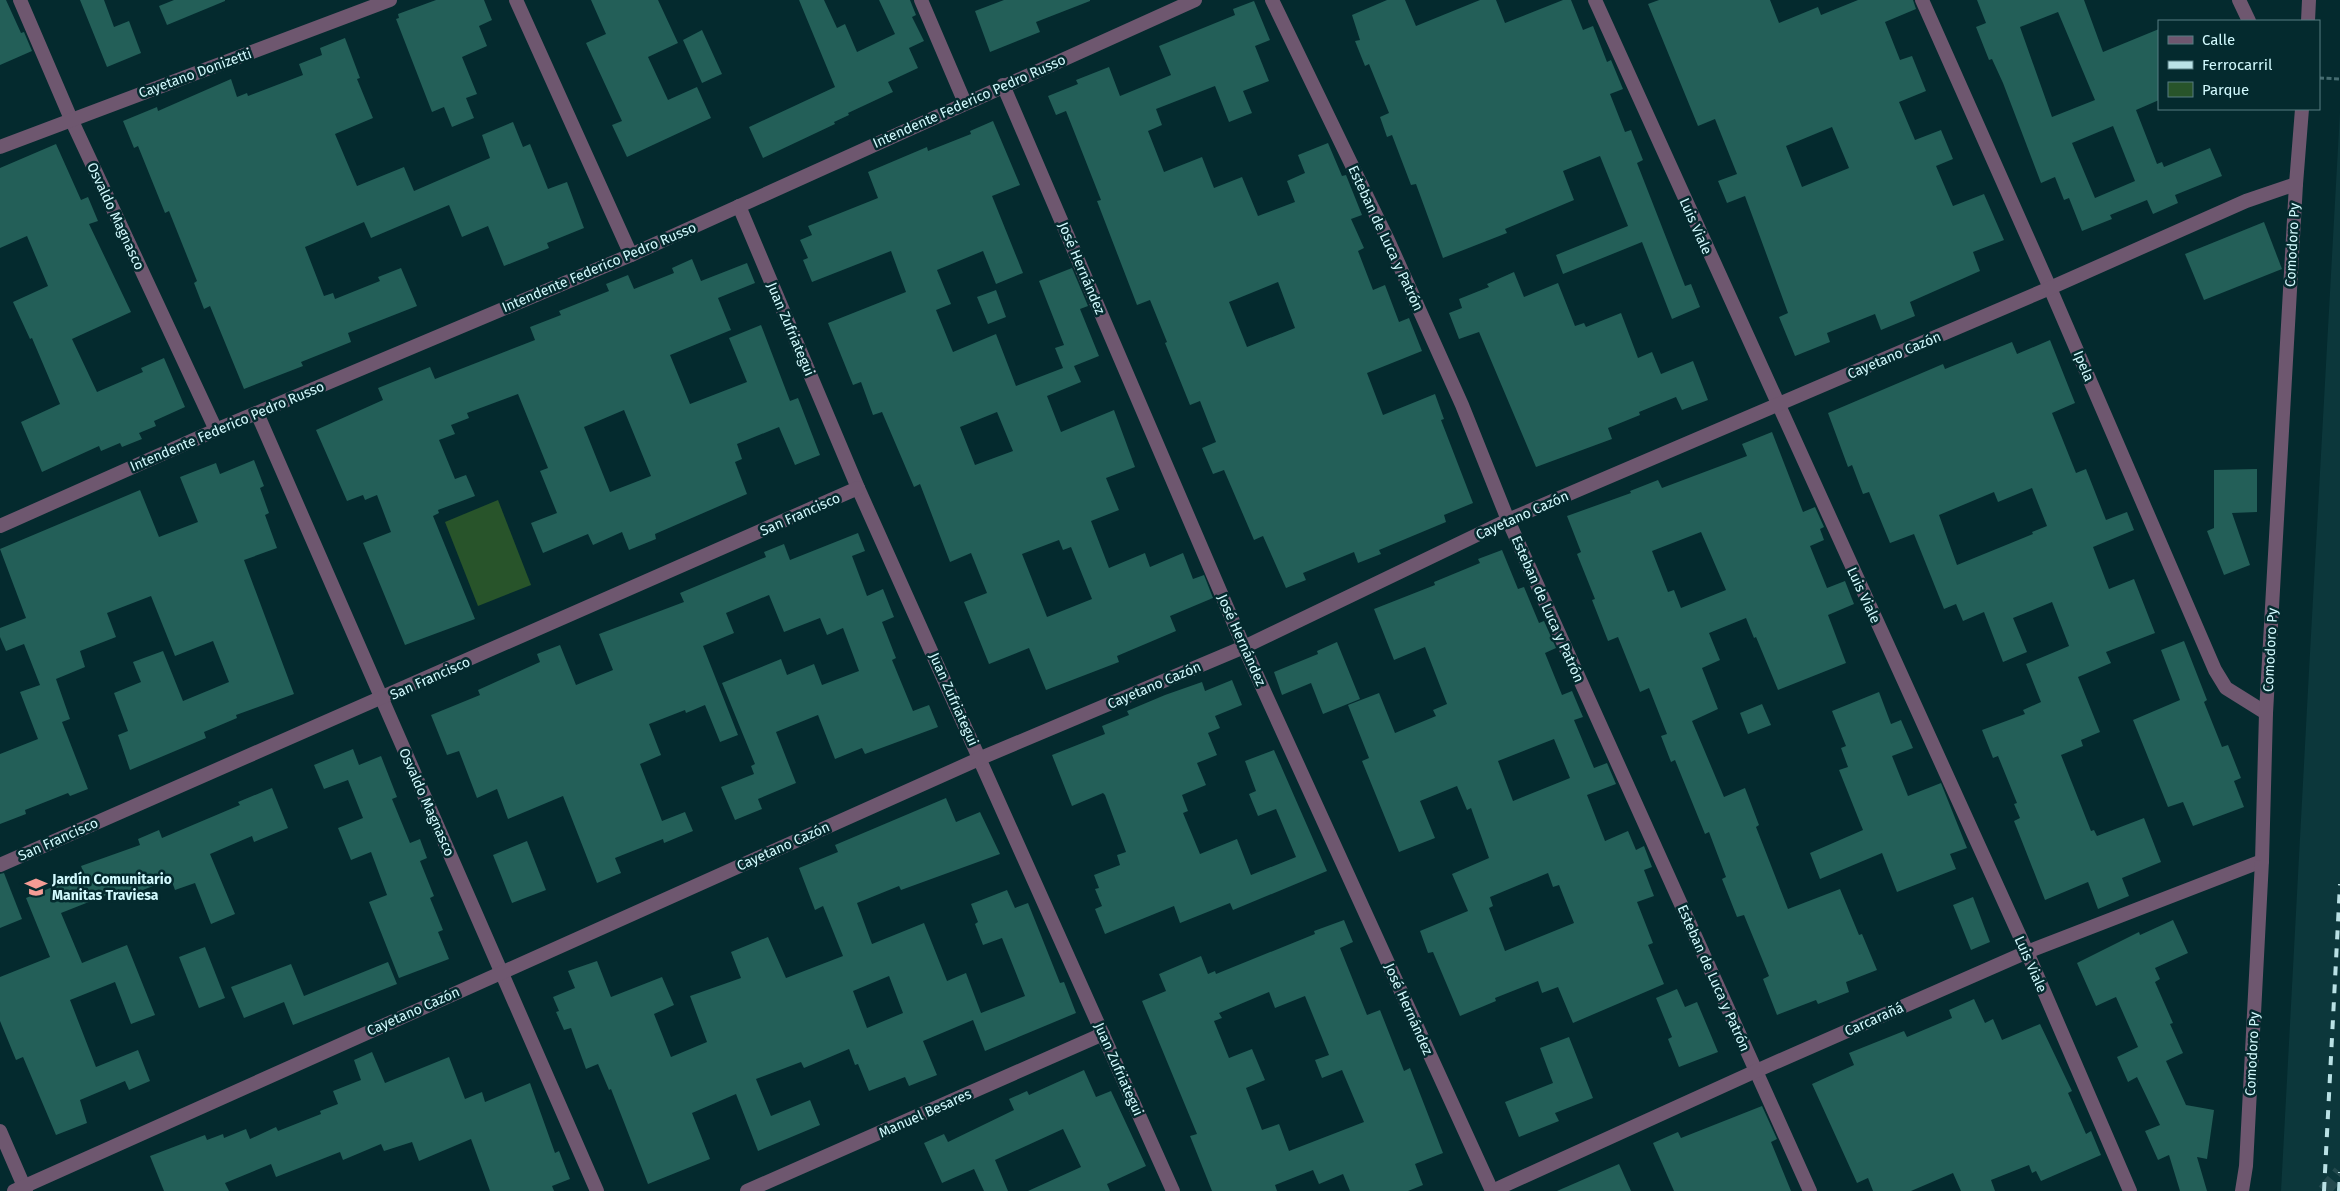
<svg xmlns="http://www.w3.org/2000/svg" width="2340" height="1191" font-family="'Fira Sans',sans-serif">
<rect width="100%" height="100%" fill="#042a2e"/>
<!-- built -->
<path fill="#0c373b" d="M2340 112V1191H2281L2309 671Z"/>
<!-- green -->
<path fill="#28542a" d="M498 500 531 585 478 606 445 522Z"/>
<!-- building -->
<g fill="#235f58" fill-rule="evenodd">
<path d="M0 0H6L21 33 24 32 32 51 0 65Z"/>
<path d="M80 0H104L114 27 129 21 141 53 107 67Z"/>
<path d="M174 0H225V1L167 25 159 6Z"/>
<path d="M436 0H484L492 20 479 26 487 46 462 57 477 94 466 98 474 118 452 127 444 107 432 112 396 19 399 18 398 14Z"/>
<path d="M591 0H658L678 43 648 57 668 100 697 87 711 118 627 157 612 125 622 121 586 43 606 34Z"/>
<path d="M799 0H824L837 28 845 24 857 52 895 34 879 0H910L916 15 912 17 924 41 909 48 918 68 888 82 893 92 848 113 849 115 834 122 835 124 763 158 749 127 835 87Z"/>
<path d="M1004 0H1090V1L1036 22 1040 32 990 52 975 11Z"/>
<path d="M1387 0H1405L1416 26 1480 0H1496L1505 23 1563 0H1571L1583 30 1593 26 1607 62 1611 60 1623 89 1610 94 1625 132 1631 130 1643 160 1637 163 1685 286 1691 284 1700 307 1672 319 1642 242 1563 274 1556 255 1628 226 1600 156 1563 171 1574 200 1505 229 1507 233 1443 258 1416 184 1411 185 1392 135 1387 137 1380 117 1389 113 1369 64 1365 66 1355 41 1360 40 1352 15Z"/>
<path d="M1659 0H1770L1779 23 1818 7 1821 15 1858 0H1913L1916 9 1885 22 1900 60 1912 56 1926 91 1899 102 1915 140 1941 130 1953 159 1936 166 1953 206 1984 194 2004 240 1973 252 1980 271 1910 302 1915 316 1881 330 1875 314 1827 333 1830 342 1795 356 1779 317 1788 313 1745 196 1727 203 1718 181 1737 174 1715 119 1698 126 1648 4ZM1832 127 1849 168 1802 187 1786 146Z"/>
<path d="M1977 0H2084L2103 52 2159 29V100L2136 110 2157 164 2162 162 2164 167 2210 148 2222 176 2175 195 2178 203 2153 214 2147 200 2110 215 2112 219 2082 231 2069 198 2064 200 2055 177 2041 183 2003 83 1992 59 1989 60 1976 27 1986 23ZM2058 12 2095 100 2052 117 2020 27ZM2113 126 2135 181 2095 198 2072 143Z"/>
<path d="M1254 1 1270 40 1255 46 1269 81 1243 91 1252 113 1229 122 1215 86 1156 109 1162 125 1148 131 1164 172 1202 157 1214 188 1242 177 1258 216 1295 202 1287 181 1305 173 1298 155 1328 143 1342 176 1346 175 1362 215 1351 219 1364 248 1358 251 1373 290 1385 285 1399 322 1409 318 1422 351 1367 373 1383 415 1435 394 1444 419 1441 420 1473 503 1444 515 1446 522 1379 550 1381 554 1358 563 1354 552 1303 573 1306 580 1286 588 1263 536 1254 540 1224 470 1213 474 1202 448 1216 442 1200 401 1190 405 1165 343 1167 342 1150 300 1137 305 1097 201 1101 200 1066 111 1056 115 1048 96 1078 84 1076 80 1109 67 1120 96 1171 75 1159 46 1235 15 1233 9ZM1278 282 1295 328 1247 347 1229 302Z"/>
<path d="M702 30 722 74 702 83 683 40Z"/>
<path d="M345 38 360 78 357 79 373 118 335 134 357 186 404 167 414 191 490 158 482 135 513 122 523 147 530 144 548 189 567 182 584 228 547 243 549 248 504 266 488 226 462 237 449 205 371 238 364 222 305 247 324 296 333 293 335 299 380 281 378 277 401 268 417 306 348 333 351 342 301 362 303 366 244 389 210 306 204 309 194 283 197 281 169 211 165 213 138 146 134 148 123 121 157 107 158 111 231 79 237 97 247 93 248 96 303 75 299 64 322 55 320 48Z"/>
<path d="M993 121 1020 185 992 196 1023 273 996 284 983 251 937 270 951 304 936 310 953 352 996 334 1016 386 1063 368 1055 348 1064 345 1039 281 1072 268 1088 306 1080 309 1099 356 1074 366 1081 382 1047 396 1061 432 1114 410 1135 467 1106 478 1119 510 1091 521 1109 568 1145 553 1150 567 1183 553 1193 579 1204 575 1213 598 1170 616 1176 631 1117 656 1119 662 1046 690 1029 648 989 664 964 602 987 593 971 553 950 562 920 484 914 487 882 412 873 415 861 382 853 385 828 323 906 292 891 251 812 282 803 260 808 258 800 240 812 235 808 226 878 198 868 172 927 147 928 151 971 134 970 131ZM997 412 1013 451 975 465 960 427ZM1059 540 1063 550 1071 547 1092 599 1047 617 1022 554Z"/>
<path d="M56 144 81 200 88 197 98 221 89 224 131 312 72 339 97 392 143 372 141 368 164 358 185 407 154 421 156 426 139 433 142 439 122 447 120 443 101 451 99 446 42 472 21 422 60 404 32 338 30 339 13 302 48 286 27 236 0 248V168Z"/>
<path d="M2264 222 2282 269 2204 300 2185 254Z"/>
<path d="M692 259 701 281 747 263 755 283 718 298 731 330 670 355 690 404 747 382 729 338 761 325 790 401 798 398 820 455 795 465 779 427 737 444 742 459 735 462 747 494 655 534 656 539 629 550 622 532 593 545 588 534 543 553 531 523 557 513 540 471 548 468 518 394 467 413 469 418 451 425 455 434 439 440 455 479 466 475 475 496 438 510 439 513 433 516 475 619 405 645 363 543 391 532 377 495 365 500 363 495 347 501 316 430 383 400 378 388 430 367 435 379 535 340 530 327 561 315 559 311 609 291 606 284 628 275 634 289 674 273 672 268ZM624 410 651 476 610 492 584 427Z"/>
<path d="M1514 272 1524 297 1558 283 1575 326 1584 323 1586 327 1621 313 1638 358 1652 352 1661 374 1693 361 1708 400 1682 410 1676 397 1639 412 1640 415 1608 428 1612 439 1536 467 1479 332 1459 339 1449 313 1462 308 1459 299 1489 287 1487 284Z"/>
<path d="M996 290 1006 317 988 324 977 297Z"/>
<path d="M2050 340 2075 403 2052 413 2076 473 2086 469 2106 520 2127 512 2134 530 2093 547 2109 589 2134 579 2155 633 2106 652 2111 663 2078 677 2100 732 2081 740 2083 746 2061 755 2091 831 2094 830 2097 836 2144 818 2161 862 2122 878 2129 896 2098 909 2088 882 2045 900 2014 821 2020 818 2014 804 2017 803 1998 756 1993 758 1982 730 2025 714 2023 710 2041 702 2026 664 2069 646 2052 602 2013 618 2027 652 2003 662 1984 612 1963 621 1956 604 1944 609 1914 534 1890 543 1869 492 1863 494 1852 465 1848 467 1828 413 1943 364 1945 369 2012 342 2017 354ZM2032 488 2047 526 2032 532 2033 534 1957 565 1939 515 1994 492 1998 502Z"/>
<path d="M1772 432 1803 512 1815 507 1824 527 1820 529 1824 540 1810 546 1827 588 1845 581 1854 604 1828 615 1846 663 1778 690 1756 637 1754 638 1746 618 1709 633 1720 660 1702 668 1718 709 1692 721 1724 797 1745 788 1759 825 1756 827 1788 909 1840 889 1859 935 1862 934 1877 970 1846 982 1849 992 1818 1004 1816 1000 1777 1015 1763 979 1769 976 1744 915 1737 917 1722 879 1726 877 1709 832 1705 834 1675 760 1671 762 1661 736 1667 734 1649 688 1640 692 1618 637 1608 641 1592 600 1595 599 1577 554 1581 552 1567 516 1631 493 1630 491 1658 480 1662 488 1747 456 1742 444ZM1701 532 1726 590 1681 608 1674 590 1668 592 1652 551Z"/>
<path d="M254 460 264 486 260 488 269 513 265 515 277 548 244 560 294 694 236 715 237 718 204 732 206 738 130 770 118 735 128 731 114 693 141 682 133 662 163 651 183 701 229 682 213 641 175 656 151 596 107 613 116 637 80 651 85 667 56 679 70 719 62 722 88 789 70 796 68 793 25 810 26 814 0 824V754L38 739 20 692 40 685 24 644 6 651 0 637V628L26 618 0 549 140 490 159 537 198 522 180 477 216 463 220 474Z"/>
<path d="M2257 469V512L2232 513 2250 565 2224 575 2207 531 2214 528V470Z"/>
<path d="M858 533 865 551 852 556 867 596 883 589 894 617 882 622 896 658 892 660 913 711 929 705 938 727 865 754 862 748 835 759 818 715 776 732 796 783 758 799 762 809 735 820 721 787 754 774 751 766 755 764 722 683 781 659 787 675 814 664 822 685 859 671 843 628 827 635 820 618 784 632 769 595 726 613 734 633 703 646 738 735 720 742 705 705 686 713 685 710 649 724 661 755 640 764 662 821 685 812 693 831 664 843 663 839 615 858 621 873 597 883 563 796 508 819 497 789 477 798 459 751 447 755 431 715 480 695 478 690 540 662 537 654 560 645 576 685 613 670 599 634 684 602 680 593 766 557 764 552 784 544 790 560Z"/>
<path d="M1502 550 1518 589 1524 587 1539 623 1544 621 1556 648 1545 653 1562 695 1572 691 1583 717 1574 720 1594 768 1607 763 1616 784 1587 795 1605 841 1628 831 1636 850 1644 846 1652 867 1644 870 1654 896 1637 902 1653 943 1648 945 1664 984 1573 1023 1558 987 1542 993 1538 981 1495 998 1496 1001 1460 1016 1433 952 1428 953 1420 931 1468 911 1452 874 1489 858 1471 808 1467 810 1457 786 1420 801 1435 838 1399 852 1362 761 1369 758 1348 705 1379 693 1395 733 1436 716 1433 710 1447 704 1425 647 1394 660 1374 609 1435 585 1434 582 1480 563 1478 559ZM1554 739 1570 778 1513 801 1498 761ZM1548 873 1553 887 1559 885 1574 923 1505 951 1489 908 1493 906 1490 897Z"/>
<path d="M2184 641 2207 700 2204 702 2222 747 2228 745 2241 778 2234 781 2244 807 2193 826 2183 802 2168 807 2133 720 2180 700 2161 650Z"/>
<path d="M1337 642 1360 699 1323 714 1311 683 1282 695 1274 672 1318 654 1317 651Z"/>
<path d="M1232 680 1242 705 1215 716 1220 728 1208 733 1217 755 1197 763 1206 785 1182 795 1188 811 1183 813 1200 854 1237 839 1251 875 1296 857 1276 809 1258 816 1249 794 1256 791 1245 761 1274 750 1327 871 1233 910 1230 903 1180 923 1174 906 1105 934 1095 909 1102 906 1095 889 1099 888 1094 875 1120 865 1117 855 1126 852 1105 795 1103 793 1072 806 1052 755 1105 734 1102 726 1129 715 1127 711 1165 695 1202 682 1205 691Z"/>
<path d="M1879 692 1891 724 1901 720 1913 748 1892 756 1908 796 1941 783 1967 848 1950 854 1956 869 1897 892 1882 853 1820 879 1810 853 1863 830 1839 770 1848 767 1841 748 1846 746 1832 711Z"/>
<path d="M1762 704 1771 725 1748 734 1740 713Z"/>
<path d="M353 749 359 765 381 756 397 797 392 799 410 843 420 839 427 858 420 861 434 896 430 898 443 930 438 932 449 959 399 978 369 902 387 895 371 852 351 860 338 828 363 818 348 780 324 789 314 765Z"/>
<path d="M272 788 288 828 254 842 252 836 210 854 235 914 211 924 195 883 175 890 171 879 112 902 109 894 61 913 82 963 127 945 155 1015 131 1024 115 982 70 1000 96 1067 138 1050 150 1081 129 1090 125 1081 80 1100 87 1123 56 1135 23 1057 16 1060 0 1021V977L50 957 26 898 84 874 81 866 140 845 138 839 159 830 162 838 240 805 238 802Z"/>
<path d="M946 798 956 822 980 812 1000 854 901 890 899 886 857 903 872 944 924 923 947 981 966 973 981 1013 1025 996 1002 938 983 945 975 924 978 922 971 904 1007 890 1015 908 1028 903 1060 983 1064 982 1076 1013 985 1051 973 1020 923 1041 937 1075 909 1086 905 1077 869 1091 858 1064 855 1065 849 1049 804 1068 801 1062 756 1079 771 1116 810 1100 820 1125 758 1151 736 1094 692 1113 710 1159 648 1184 611 1089 609 1090 598 1064 586 1069 571 1028 564 1030 556 1012 559 1011 553 997 575 988 568 971 597 961 611 997 662 977 674 1005 654 1014 671 1057 707 1042 690 996 741 978 731 952 768 937 786 978 843 956 823 906 815 910 799 868 838 852 835 845ZM889 976 903 1013 867 1028 853 991Z"/>
<path d="M527 841 546 890 512 903 493 855Z"/>
<path d="M4 873 22 919 0 928V874Z"/>
<path d="M1973 897 1990 942 1971 950 1953 905Z"/>
<path d="M1344 920 1353 942 1340 948 1367 1015 1380 1010 1404 1071 1410 1068 1443 1153 1415 1164 1423 1185 1408 1191H1350L1343 1174 1319 1184 1313 1170 1275 1185 1277 1191H1212L1190 1136 1197 1134 1142 1001 1166 991 1159 974 1201 956 1208 974 1215 971 1216 974 1315 934 1314 931ZM1269 992 1275 1008 1305 996 1329 1055 1315 1060 1322 1078 1342 1070 1364 1122 1289 1151 1279 1124 1262 1130 1246 1088 1265 1080 1252 1049 1229 1058 1214 1021 1222 1018 1219 1013Z"/>
<path d="M2173 920 2188 953 2155 968 2160 979 2155 982 2173 1023 2170 1024 2183 1053 2166 1061 2186 1105 2214 1110 2207 1159 2197 1157 2207 1191H2180L2169 1155 2158 1160 2145 1131 2160 1125 2137 1077 2128 1082 2117 1057 2138 1047 2116 997 2096 1006 2077 963 2139 932 2140 935Z"/>
<path d="M205 947 225 998 199 1008 179 957Z"/>
<path d="M388 962 397 984 293 1025 284 1002 244 1018 231 987 291 964 304 996Z"/>
<path d="M1677 989 1685 1007 1697 1002 1718 1052 1679 1067 1668 1039 1672 1037 1656 998Z"/>
<path d="M1974 999 1985 1023 1993 1019 2002 1040 2040 1024 2072 1091 2068 1093 2086 1134 2091 1131 2101 1155 2041 1181 2036 1171 2032 1173 2029 1165 1991 1180 1995 1191H1961L1953 1173 1911 1191H1873L1868 1178 1857 1183 1812 1084 1854 1065 1849 1053 1904 1031 1907 1037 1952 1018 1949 1010Z"/>
<path d="M1569 1037 1593 1098 1555 1113 1559 1121 1519 1137 1505 1102 1553 1083 1540 1048Z"/>
<path d="M372 1052 385 1083 449 1057 465 1099 482 1092 485 1102 530 1083 555 1153 559 1151 570 1179 552 1186 554 1191H490L471 1139 419 1161 412 1142 384 1151 381 1144 343 1160 340 1152 276 1177 271 1164 225 1183 229 1191H164L150 1156 205 1135 207 1140 223 1134 224 1138 246 1129 250 1139 276 1127 278 1131 321 1114 320 1111 338 1104 333 1091 361 1080 354 1060Z"/>
<path d="M1084 1070 1096 1097 1111 1091 1146 1166 1107 1184 1110 1191H1028L1081 1167 1063 1129 995 1160 1008 1191H984L974 1169 942 1183 924 1143 944 1134 948 1142 1014 1110 1009 1099 1027 1091 1029 1095Z"/>
<path d="M1762 1106 1777 1139 1771 1142 1791 1191H1674L1653 1143 1678 1132 1681 1138Z"/>
<path d="M1619 1164 1631 1191H1557Z"/>
</g>
<g fill="none" stroke-linecap="round" stroke-linejoin="round">
<!-- secondary-tunnel -->
<path stroke="#23494d" stroke-width="14" stroke-dasharray="14 7" stroke-linecap="butt" d="M2324 1191 2340 1172"/>
<!-- path -->
<path stroke="#456c70" stroke-width="3" stroke-dasharray="5 2.5" stroke-linecap="butt" d="M2319 78 2340 79"/>
<!-- minor -->
<g stroke="#6e576f" stroke-width="14">
<path d="M20 0 71 119 216 430"/>
<path d="M516 0 631 255"/>
<path d="M921 0 965 103"/>
<path d="M1272 0 1388 240 1462 405 1508 520 1810 1191"/>
<path d="M1595 0 2027 952 2130 1191"/>
<path d="M1922 0 2050 288 2215 670 2226 688 2266 713"/>
<path d="M2239 0 2249 21"/>
<path d="M1003 85 1244 647 1492 1191"/>
<path d="M0 147 390 0"/>
<path d="M739 206 858 488 1173 1191"/>
<path d="M257 413 597 1191"/>
<path d="M0 865 858 488"/>
<path d="M0 1131 26 1191"/>
<path d="M14 1191 981 758 1244 647 1508 520 2050 288 2246 201 2296 184"/>
<path d="M747 1191 1103 1034"/>
<path d="M1492 1191 1756 1071 2027 952 2262 861"/>
</g>
<!-- tertiary -->
<g stroke="#6e576f" stroke-width="14">
<path d="M2308 21 2309 0"/>
<path d="M0 526 216 430 631 255 1195 0"/>
<path d="M2242 1191 2246 1166 2262 861 2266 713 2296 184 2302 109"/>
</g>
<!-- rail -->
<g stroke="#bae1e5" stroke-width="4" stroke-dasharray="9 9" stroke-linecap="butt">
<path d="M2324 1191 2340 884"/>
<path d="M2339 1191 2340 1172"/>
</g>
</g>
<!-- icons -->
<defs>
<g id="school-bare" transform="scale(1.725)"><path d="M0-5L7-2L0 1L-7-2ZM-4 1L0 2.5L4 1V4Q0 6-4 4Z" fill="#f59c95" stroke="#042a2e" stroke-width="2.5" paint-order="stroke"/></g>
</defs>
<g fill-rule="evenodd">
<use href="#school-bare" x="36" y="887"/>
</g>
<g text-anchor="middle" stroke-width="5" stroke-linejoin="round" paint-order="stroke">
<!-- street labels -->
<g font-size="14" fill="#d2fafe" stroke="#042a2e">
<text transform="translate(195 73) rotate(-20)" y="5">Cayetano Donizetti</text>
<text transform="translate(969 101) rotate(-24)" y="5">Intendente Federico Pedro Russo</text>
<text transform="translate(116 216) rotate(65)" y="5">Osvaldo Magnasco</text>
<text transform="translate(1696 226) rotate(66)" y="5">Luis Viale</text>
<text transform="translate(1386 238) rotate(65)" y="5">Esteban de Luca y Patrón</text>
<text transform="translate(2292 245) rotate(-87)" y="5">Comodoro Py</text>
<text transform="translate(599 267) rotate(-23)" y="5">Intendente Federico Pedro Russo</text>
<text transform="translate(1082 268) rotate(67)" y="5">José Hernández</text>
<text transform="translate(791 329) rotate(67)" y="5">Juan Zufriategui</text>
<text transform="translate(1894 355) rotate(-23)" y="5">Cayetano Cazón</text>
<text transform="translate(2084 366) rotate(67)" y="5">Ipela</text>
<text transform="translate(227 426) rotate(-23)" y="5">Intendente Federico Pedro Russo</text>
<text transform="translate(800 514) rotate(-24)" y="5">San Francisco</text>
<text transform="translate(1522 515) rotate(-24)" y="5">Cayetano Cazón</text>
<text transform="translate(1864 595) rotate(65)" y="5">Luis Viale</text>
<text transform="translate(1548 609) rotate(66)" y="5">Esteban de Luca y Patrón</text>
<text transform="translate(1242 640) rotate(66)" y="5">José Hernández</text>
<text transform="translate(2270 650) rotate(-87)" y="5">Comodoro Py</text>
<text transform="translate(430 678) rotate(-24)" y="5">San Francisco</text>
<text transform="translate(1154 685) rotate(-23)" y="5">Cayetano Cazón</text>
<text transform="translate(954 699) rotate(66)" y="5">Juan Zufriategui</text>
<text transform="translate(427 802) rotate(66)" y="5">Osvaldo Magnasco</text>
<text transform="translate(58 839) rotate(-24)" y="5">San Francisco</text>
<text transform="translate(783 846) rotate(-24)" y="5">Cayetano Cazón</text>
<text transform="translate(2031 964) rotate(66)" y="5">Luis Viale</text>
<text transform="translate(1714 978) rotate(66)" y="5">Esteban de Luca y Patrón</text>
<text transform="translate(1409 1009) rotate(66)" y="5">José Hernández</text>
<text transform="translate(413 1011) rotate(-24)" y="5">Cayetano Cazón</text>
<text transform="translate(1874 1019) rotate(-24)" y="5">Carcarañá</text>
<text transform="translate(2252 1054) rotate(-87)" y="5">Comodoro Py</text>
<text transform="translate(1119 1069) rotate(66)" y="5">Juan Zufriategui</text>
<text transform="translate(925 1113) rotate(-24)" y="5">Manuel Besares</text>
</g>
<!-- poi labels -->
<g font-size="14" font-weight="bold" fill="#d2fafe" stroke="#042a2e" text-anchor="start">
<text x="52" y="884">Jardín Comunitario<tspan x="52" dy="16">Manitas Traviesa</tspan></text>
</g>
</g>
<!-- legend -->
<rect x="2158" y="20" width="162" height="90" fill="#042a2e" stroke="#567d81"/>
<rect x="2168" y="36" width="25" height="8" fill="#6e576f" stroke="#567d81"/>
<text x="2202" y="45" font-size="15" fill="#d2fafe">Calle</text>
<rect x="2168" y="61" width="25" height="8" fill="#bae1e5" stroke="#567d81"/>
<text x="2202" y="70" font-size="15" fill="#d2fafe">Ferrocarril</text>
<rect x="2168" y="82" width="25" height="15" fill="#28542a" stroke="#567d81"/>
<text x="2202" y="95" font-size="15" fill="#d2fafe">Parque</text>
</svg>
